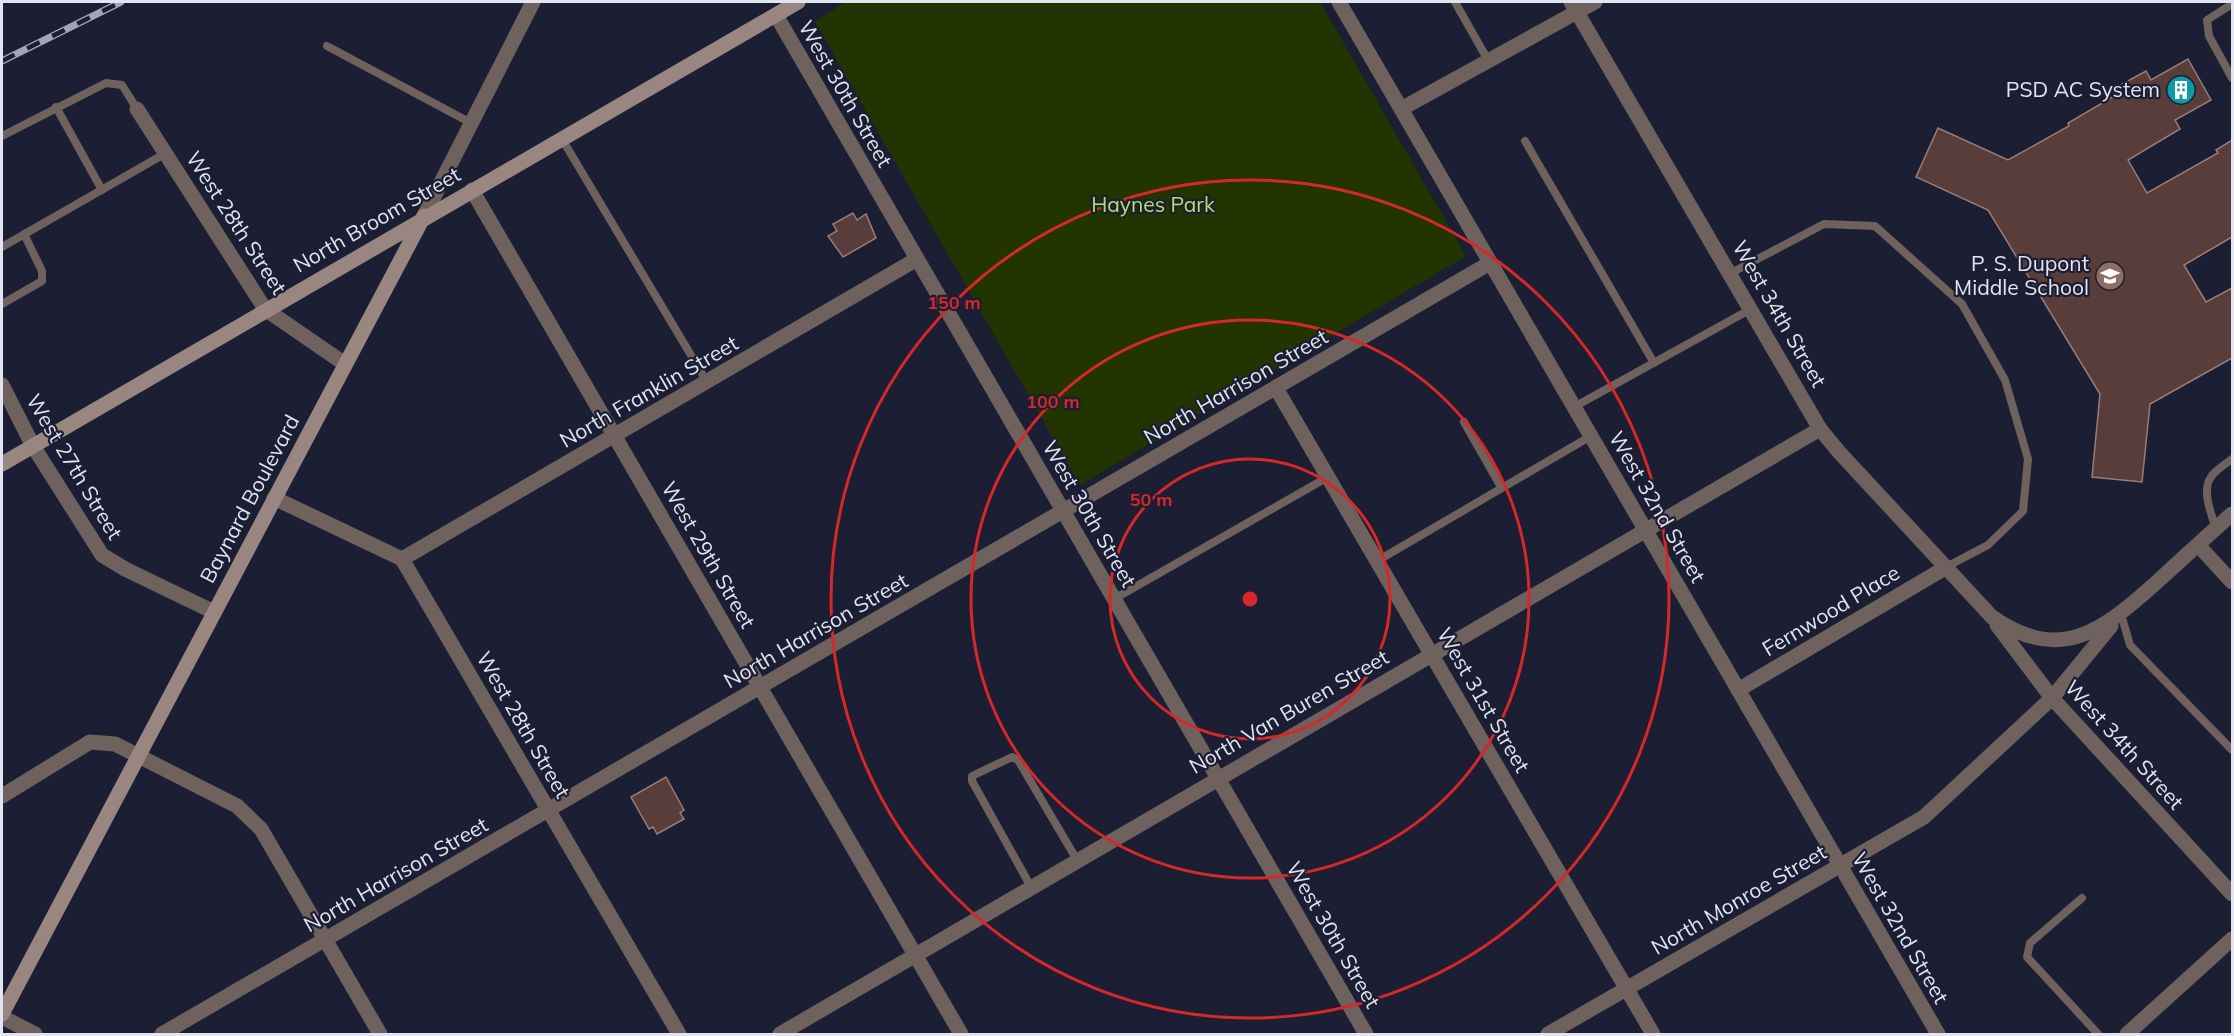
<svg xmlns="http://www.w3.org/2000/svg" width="2234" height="1036" font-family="Mulish,sans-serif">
<rect width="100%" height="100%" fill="#1c1e33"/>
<!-- green -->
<path fill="#223500" d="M845 2H1320L1466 256 1080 485 815 22Z"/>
<!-- building -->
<g fill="#583d3b" stroke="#9a7c79" stroke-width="1.5">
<path d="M2188 59 2211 100 2175 120 2180 129 2128 160 2147 193 2218 153 2216 150 2232 140V237L2184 265 2206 302 2232 288V358L2150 404 2142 482 2092 477 2100 394 1988 210 1916 177 1938 128 2008 160 2069 126 2068 123 2116 95 2113 89 2146 71 2151 80Z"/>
<path d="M853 213 857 220 866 214 876 238 843 257 828 236 837 231 833 224Z"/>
<path d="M666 777 684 810 680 813 684 819 657 834 653 827 649 829 631 797Z"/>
</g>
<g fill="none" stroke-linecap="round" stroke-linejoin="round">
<!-- lane -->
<g stroke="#6e615e" stroke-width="8">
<path d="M1455 2 1489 62"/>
<path d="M2232 4 2207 20 2209 36 2232 78"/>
<path d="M327 46 471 123"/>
<path d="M56 107 102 190"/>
<path d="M2 136 106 83 122 85 137 109"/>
<path d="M562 139 707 382"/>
<path d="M1525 141 1654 363"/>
<path d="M2 247 166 153"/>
<path d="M1731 273 1824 224 1875 226 1962 304 2005 380 2028 459 2023 511 1988 545 1946 567"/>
<path d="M2 304 42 281V271L24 234"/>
<path d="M1574 407 1751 309"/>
<path d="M1464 422 1501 487"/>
<path d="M2216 529C2212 515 2201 491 2211 477 2215 470 2226 464 2232 459"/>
<path d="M1377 561 1591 436"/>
<path d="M1114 599 1328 477"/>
<path d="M2121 614 2130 645 2232 750"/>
<path d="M1031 887 972 781V776L1012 757 1018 760 1077 860"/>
<path d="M2082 898 2030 943 2027 957 2098 1034"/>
</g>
<!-- street -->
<g stroke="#6e615e" stroke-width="15">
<path d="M1339 2 1938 1034"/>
<path d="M1571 2 1820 429 1839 452 1992 617C2061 665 2103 630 2157 582 2182 559 2207 536 2232 514"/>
<path d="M776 15 1366 1034"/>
<path d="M137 109 265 309 345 364"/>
<path d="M1401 109 1595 2"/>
<path d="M472 190 961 1034"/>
<path d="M424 216 533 2"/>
<path d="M2 385 33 446 102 555 125 569 214 612"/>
<path d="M1276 388 1653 1034"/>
<path d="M274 498 402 559 679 1034"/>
<path d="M2198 545 2232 582"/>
<path d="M402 559 917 259"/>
<path d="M1997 625 2052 698 2232 894"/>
<path d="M1738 690 1945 568"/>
<path d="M2 796 90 742 115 744 237 806 261 829 380 1034"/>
<path d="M2 1017 35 1034"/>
<path d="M162 1034 1490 263"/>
<path d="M780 1034 1820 429"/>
<path d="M1548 1034 1924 817 2052 698 2111 626"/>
<path d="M2127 1034 2232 939"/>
</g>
<!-- secondary -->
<g stroke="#9a8680" stroke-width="15">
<path d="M2 464 798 2"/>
<path d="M2 1014 424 216"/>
</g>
<!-- rail casing -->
<g stroke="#a3a5b5" stroke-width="7">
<path id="rail" d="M2 61 121 2"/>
</g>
<!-- rail -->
<use href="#rail" stroke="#1c1e33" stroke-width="4.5" stroke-dasharray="14" stroke-linecap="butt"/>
</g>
<!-- distance rings -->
<g fill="none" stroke="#d62828" stroke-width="3">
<circle cx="1250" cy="599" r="140"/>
<circle cx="1250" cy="599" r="279"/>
<circle cx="1250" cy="599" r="419"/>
</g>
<!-- icons -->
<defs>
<g id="building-disc" transform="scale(1.5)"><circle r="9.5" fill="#0f9aa8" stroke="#1c1e33"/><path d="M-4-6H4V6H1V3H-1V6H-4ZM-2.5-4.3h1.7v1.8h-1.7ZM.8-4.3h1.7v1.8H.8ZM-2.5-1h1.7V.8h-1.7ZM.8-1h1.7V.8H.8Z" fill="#fff"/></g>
<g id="school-disc" transform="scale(1.5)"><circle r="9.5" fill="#8d6e63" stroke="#1c1e33"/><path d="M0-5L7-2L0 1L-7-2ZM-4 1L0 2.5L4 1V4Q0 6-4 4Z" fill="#fff"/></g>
</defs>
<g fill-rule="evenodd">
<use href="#building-disc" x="2181" y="90"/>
<use href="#school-disc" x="2110" y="276"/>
</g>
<g text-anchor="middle" stroke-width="4.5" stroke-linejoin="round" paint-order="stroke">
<!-- poi labels -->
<g font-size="21" fill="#e2e4f2" stroke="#1c1e33" text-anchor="end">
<text x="2160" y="97">PSD AC System</text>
<text x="2089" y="271">P. S. Dupont<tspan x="2089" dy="24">Middle School</tspan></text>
</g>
<!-- street labels -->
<g font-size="21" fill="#e2e4f2" stroke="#1c1e33">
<text transform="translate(845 94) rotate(60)" y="7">West 30th Street</text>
<text transform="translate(377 220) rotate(-30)" y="7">North Broom Street</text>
<text transform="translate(236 223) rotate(57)" y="7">West 28th Street</text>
<text transform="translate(1779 314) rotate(60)" y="7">West 34th Street</text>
<text transform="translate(1236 387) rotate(-30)" y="7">North Harrison Street</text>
<text transform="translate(649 392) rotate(-30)" y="7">North Franklin Street</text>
<text transform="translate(74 467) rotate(59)" y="7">West 27th Street</text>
<text transform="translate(250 499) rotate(-62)" y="7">Baynard Boulevard</text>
<text transform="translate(1657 507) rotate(60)" y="7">West 32nd Street</text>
<text transform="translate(1089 514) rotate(60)" y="7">West 30th Street</text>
<text transform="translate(708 555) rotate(60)" y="7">West 29th Street</text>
<text transform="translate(1831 611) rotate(-31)" y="7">Fernwood Place</text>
<text transform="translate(816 631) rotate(-30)" y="7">North Harrison Street</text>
<text transform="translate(1483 700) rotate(60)" y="7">West 31st Street</text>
<text transform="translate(1289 712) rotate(-30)" y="7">North Van Buren Street</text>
<text transform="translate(523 725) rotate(60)" y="7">West 28th Street</text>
<text transform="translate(2124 745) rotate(48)" y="7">West 34th Street</text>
<text transform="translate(396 875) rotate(-30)" y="7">North Harrison Street</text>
<text transform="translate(1739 900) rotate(-30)" y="7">North Monroe Street</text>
<text transform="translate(1900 928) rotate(60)" y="7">West 32nd Street</text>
<text transform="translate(1333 935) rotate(60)" y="7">West 30th Street</text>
</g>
<!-- park labels -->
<g font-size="21" fill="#afe06c" stroke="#1c1e33">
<text x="1153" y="212">Haynes Park</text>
</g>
</g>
<circle cx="1250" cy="599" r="9" fill="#d62828" stroke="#1c1e33" stroke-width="3"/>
<g font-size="18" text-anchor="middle" font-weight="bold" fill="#d62828" stroke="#1c1e33" stroke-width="4.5" stroke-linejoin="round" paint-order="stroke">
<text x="954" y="309">150 m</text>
<text x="1053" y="408">100 m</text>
<text x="1151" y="506">50 m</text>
</g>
<!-- border -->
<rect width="2234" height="1036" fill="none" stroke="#e2e4f2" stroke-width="6"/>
</svg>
